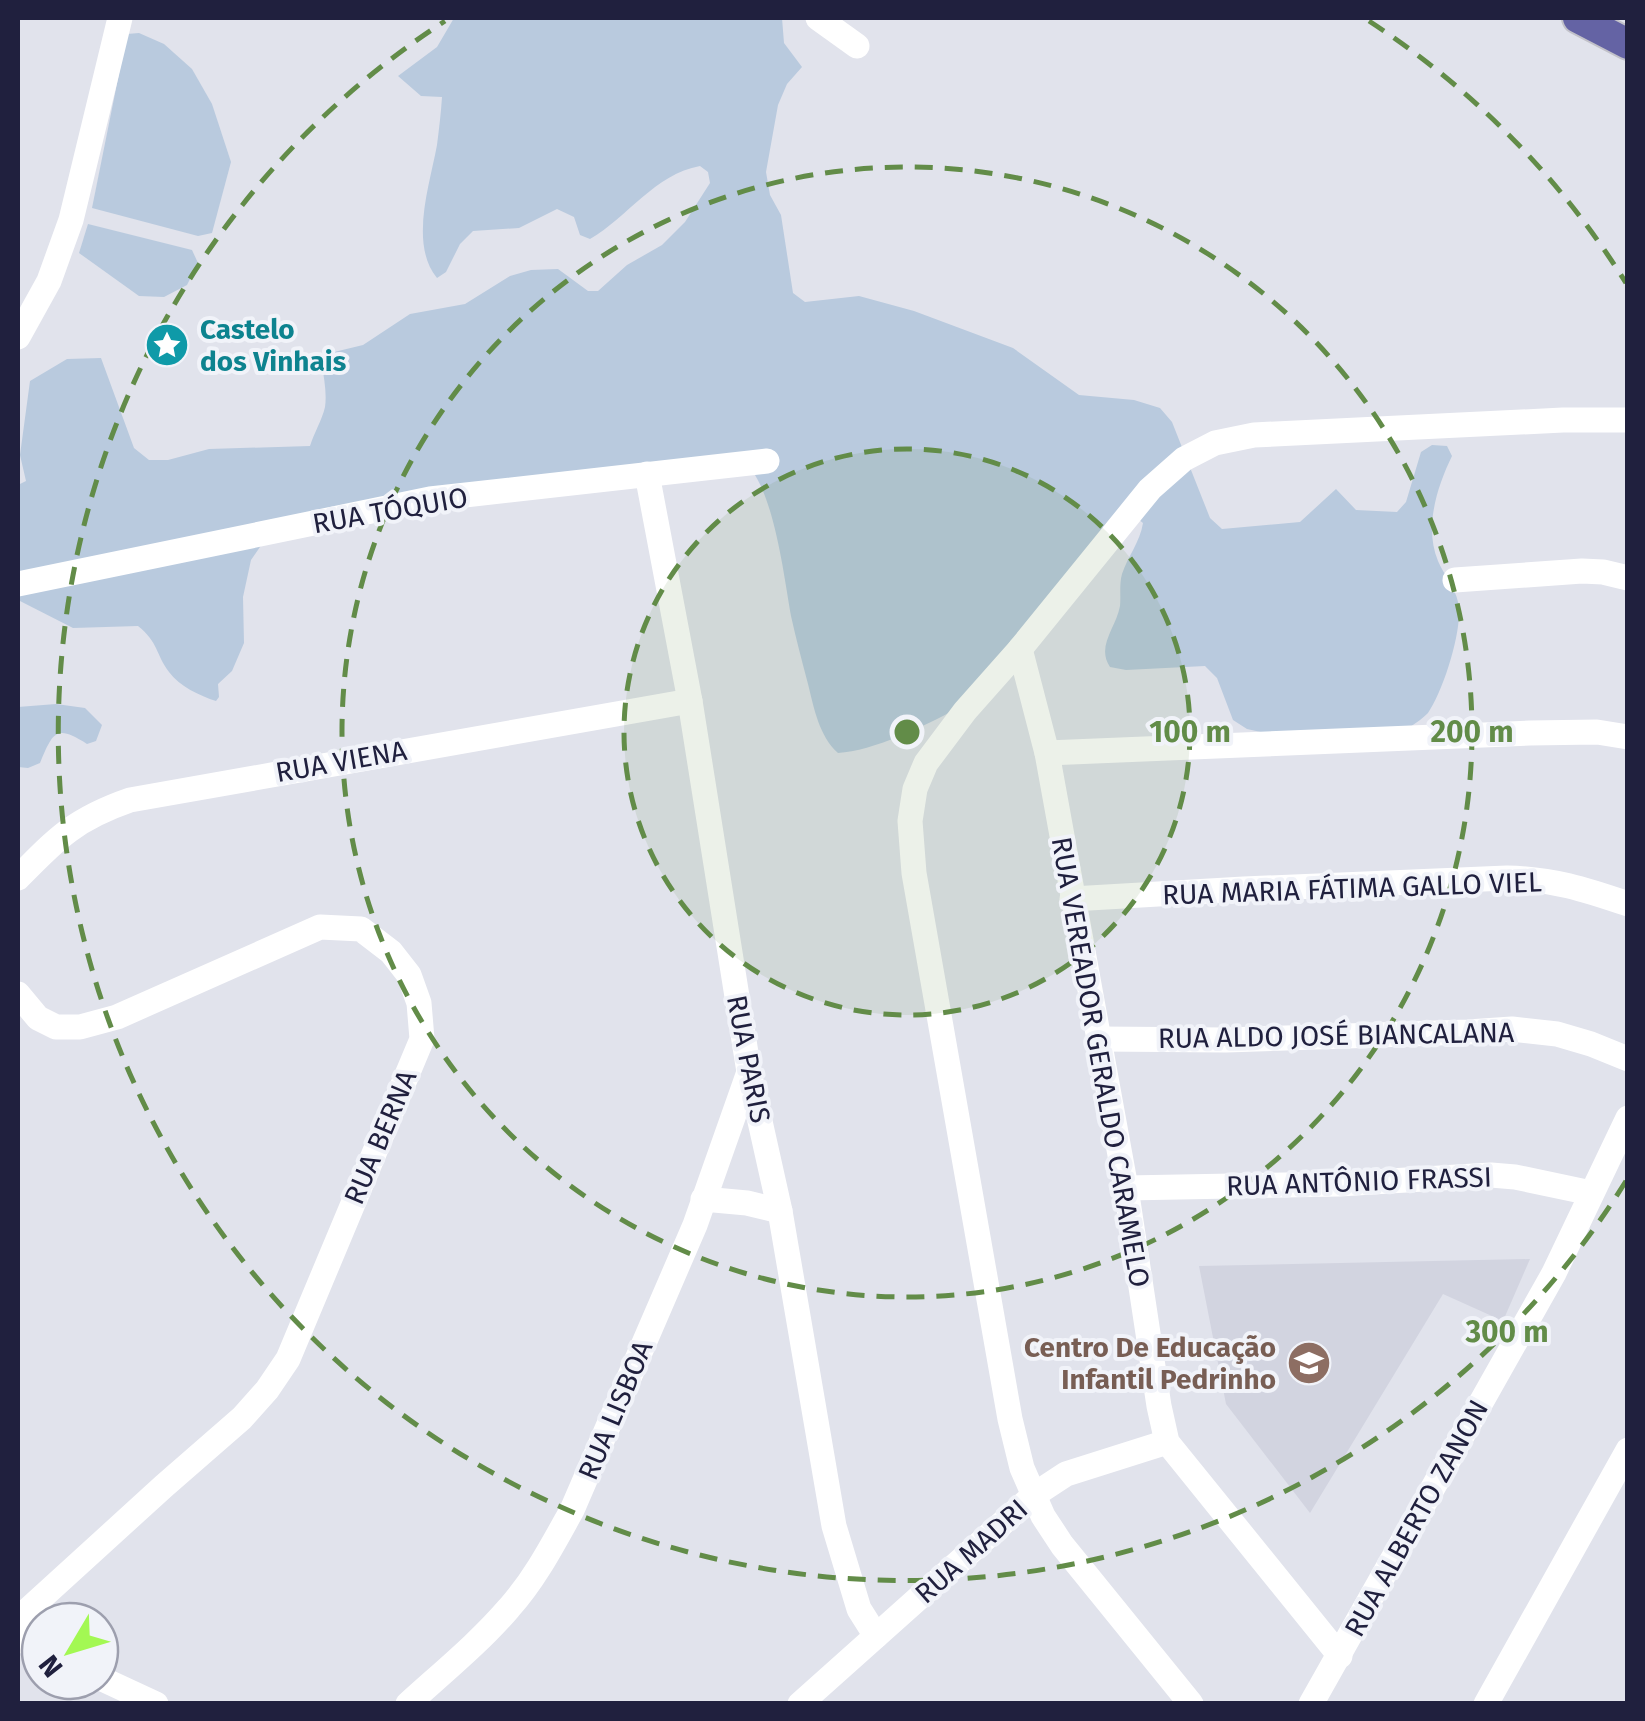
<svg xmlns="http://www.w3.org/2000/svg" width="1645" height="1721" font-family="'Fira Sans',sans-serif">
<rect width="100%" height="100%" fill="#e1e3ec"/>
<!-- built -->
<path fill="#d2d4e0" d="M1530 1259 1503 1321 1443 1294 1310 1513 1226 1404 1199 1266Z"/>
<!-- green -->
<g fill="#b9cade">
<path d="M454 18H782L784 43 802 67 787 84 778 105 766 172 770 195 781 215 793 293 805 302 859 296 914 311 1013 348 1079 395 1134 400 1160 408 1172 422 1210 518 1222 529 1300 522 1336 489 1356 510 1397 512 1406 502 1421 452 1432 445 1447 446 1452 456C1437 487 1424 527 1438 561 1444 575 1455 587 1458 602 1464 627 1443 692 1428 713 1423 718 1416 723 1410 727L1274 735 1247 729 1233 720 1217 678 1205 666 1126 670 1110 667C1096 646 1116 628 1120 606 1121 596 1119 585 1122 574 1128 556 1140 542 1143 523L1138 519 956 709C925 726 873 751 838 753 819 736 814 708 808 684 802 661 796 639 791 616 784 576 775 501 751 469L390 505 262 544 251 560 243 597 244 643 232 671 218 684 219 697 216 701C200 696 179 686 169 672 155 653 159 643 138 626L73 628 18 600V485L26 481 20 455 30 381 67 359 101 358 134 448 149 460H168L209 449 310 446C314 433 322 420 325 407 327 393 324 379 322 365L330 353 363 345 410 314 465 304 510 276 531 270 558 269 588 291H598L627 265 662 245 685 222 710 183 708 172 700 166C655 174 628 217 590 239L580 235 574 217 557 209 519 228 473 231 460 244 446 272 437 278C409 244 430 184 437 145 439 129 441 113 442 97L421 96 398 76 437 47Z"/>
<path d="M139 33 164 44 192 69 212 104 231 162 212 233 198 236 92 208 127 34Z"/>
<path d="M88 224 192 250 198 263 187 285 164 297 139 296 79 253Z"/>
<path d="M56 704 85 708 102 725 96 741 87 744C56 724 53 732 40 763L28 768 18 767V707Z"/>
</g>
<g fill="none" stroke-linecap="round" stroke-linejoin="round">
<!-- major casing -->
<g stroke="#c1c1c9" stroke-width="34">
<path id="major" d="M1578 18 1628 44"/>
</g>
<!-- minor -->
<g stroke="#fff" stroke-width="25">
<path d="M818 18 857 46"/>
<path d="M18 337 49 281 71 220 120 18"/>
<path d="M647 474 690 701 749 1072 780 1211 834 1526 859 1609 876 1636"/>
<path d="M1455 580 1582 571 1603 572 1628 578"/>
<path d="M18 584 430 499 767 461"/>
<path d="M1020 649 1047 753 1126 1188 1159 1406 1167 1442 1340 1656"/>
<path d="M1047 753 1530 733 1597 732 1628 737"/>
<path d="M18 878C57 838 75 819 130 800L690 701"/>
<path d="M1072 899 1244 889 1507 878C1553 879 1584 889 1628 904"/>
<path d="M18 994 38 1018 56 1027H80L117 1017 320 927 361 929 391 952 409 975 419 1003 422 1039 288 1359 267 1390 242 1418 164 1486 18 1619"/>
<path d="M1099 1039 1226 1040 1468 1032 1512 1029 1557 1034 1591 1044 1628 1059"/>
<path d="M1126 1188 1339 1184 1491 1175 1515 1177 1591 1193"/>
<path d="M703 1199 747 1203 780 1211"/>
<path d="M18 1638 40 1649"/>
<path d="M100 1678 156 1704"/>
<path d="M408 1704C442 1673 479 1643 509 1608 535 1579 553 1544 572 1510L695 1225 749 1072"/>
<path d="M800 1704 1034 1495 1066 1474 1167 1442"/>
<path d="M1191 1704 1062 1545 1043 1516 1022 1468 1010 1419 914 873 910 821 915 789 926 763 965 711 1020 649 1150 489 1184 459 1215 443 1254 435 1563 420H1628"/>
<path d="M1311 1704 1554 1273 1628 1118"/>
<path d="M1486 1704 1628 1450"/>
</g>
<!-- major -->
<use href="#major" stroke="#6463a4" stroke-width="30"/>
</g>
<!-- distance rings -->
<circle cx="907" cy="732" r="283" fill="#628c48" fill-opacity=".12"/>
<g fill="none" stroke="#628c48" stroke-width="5" stroke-dasharray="18 12">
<circle cx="907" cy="732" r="283"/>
<circle cx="907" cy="732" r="565"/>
<path d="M1626 1181A848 848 0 1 1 445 21M1369 21A848 848 0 0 1 1626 283"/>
</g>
<!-- icons -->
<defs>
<g id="sight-disc" transform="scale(2.25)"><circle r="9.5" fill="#0f9aa8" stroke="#f1f3f9"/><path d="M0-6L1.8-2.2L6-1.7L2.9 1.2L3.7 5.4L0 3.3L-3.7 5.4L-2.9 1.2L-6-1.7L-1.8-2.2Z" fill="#fff"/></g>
<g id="school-disc" transform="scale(2.25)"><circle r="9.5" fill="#8d6e63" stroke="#f1f3f9"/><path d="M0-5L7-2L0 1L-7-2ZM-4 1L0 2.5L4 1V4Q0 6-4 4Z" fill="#fff"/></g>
</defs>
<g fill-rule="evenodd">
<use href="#sight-disc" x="167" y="345"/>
<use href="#school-disc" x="1309" y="1363"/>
</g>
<g text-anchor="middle" stroke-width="8" stroke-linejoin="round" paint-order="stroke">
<!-- culture labels -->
<g font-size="28" font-weight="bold" fill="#0d838f" stroke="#f1f3f9" text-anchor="start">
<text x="200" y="339">Castelo<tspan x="200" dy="32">dos Vinhais</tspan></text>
</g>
<!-- street labels -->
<g font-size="28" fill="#20203e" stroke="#f1f3f9">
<text transform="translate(390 510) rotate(-10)" y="10">RUA TÓQUIO</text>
<text transform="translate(341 761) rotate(-10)" y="10">RUA VIENA</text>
<text transform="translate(1352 888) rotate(-2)" y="10">RUA MARIA FÁTIMA GALLO VIEL</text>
<text transform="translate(1336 1035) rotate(-1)" y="10">RUA ALDO JOSÉ BIANCALANA</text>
<text transform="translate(749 1059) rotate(79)" y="10">RUA PARIS</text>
<text transform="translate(1101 1062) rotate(80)" y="10">RUA VEREADOR GERALDO CARAMELO</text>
<text transform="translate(380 1137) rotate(-67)" y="10">RUA BERNA</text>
<text transform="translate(1359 1181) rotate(-2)" y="10">RUA ANTÔNIO FRASSI</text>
<text transform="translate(615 1410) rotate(-67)" y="10">RUA LISBOA</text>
<text transform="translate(1416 1518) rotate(-61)" y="10">RUA ALBERTO ZANON</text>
<text transform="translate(971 1551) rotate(-42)" y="10">RUA MADRI</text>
</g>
<!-- education labels -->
<g font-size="28" font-weight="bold" fill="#785e54" stroke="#f1f3f9" text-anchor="end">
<text x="1276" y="1357">Centro De Educação<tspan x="1276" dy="32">Infantil Pedrinho</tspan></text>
</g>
</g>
<circle cx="907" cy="732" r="15" fill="#628c48" stroke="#f1f3f9" stroke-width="5"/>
<g font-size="30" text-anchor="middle" font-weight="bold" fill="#628c48" stroke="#f1f3f9" stroke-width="8" stroke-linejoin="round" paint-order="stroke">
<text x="1190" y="742">100 m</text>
<text x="1472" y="742">200 m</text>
<text x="1507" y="1342">300 m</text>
</g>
<!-- border -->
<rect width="1645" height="1721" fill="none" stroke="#20203e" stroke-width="40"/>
<!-- north arrow -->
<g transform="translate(70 1651) rotate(232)"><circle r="48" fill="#f1f3f9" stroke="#9d9fae" stroke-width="2.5"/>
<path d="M0-8L18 38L0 25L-18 38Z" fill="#a3f853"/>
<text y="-15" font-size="28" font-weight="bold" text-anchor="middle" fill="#20203e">N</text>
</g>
</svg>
